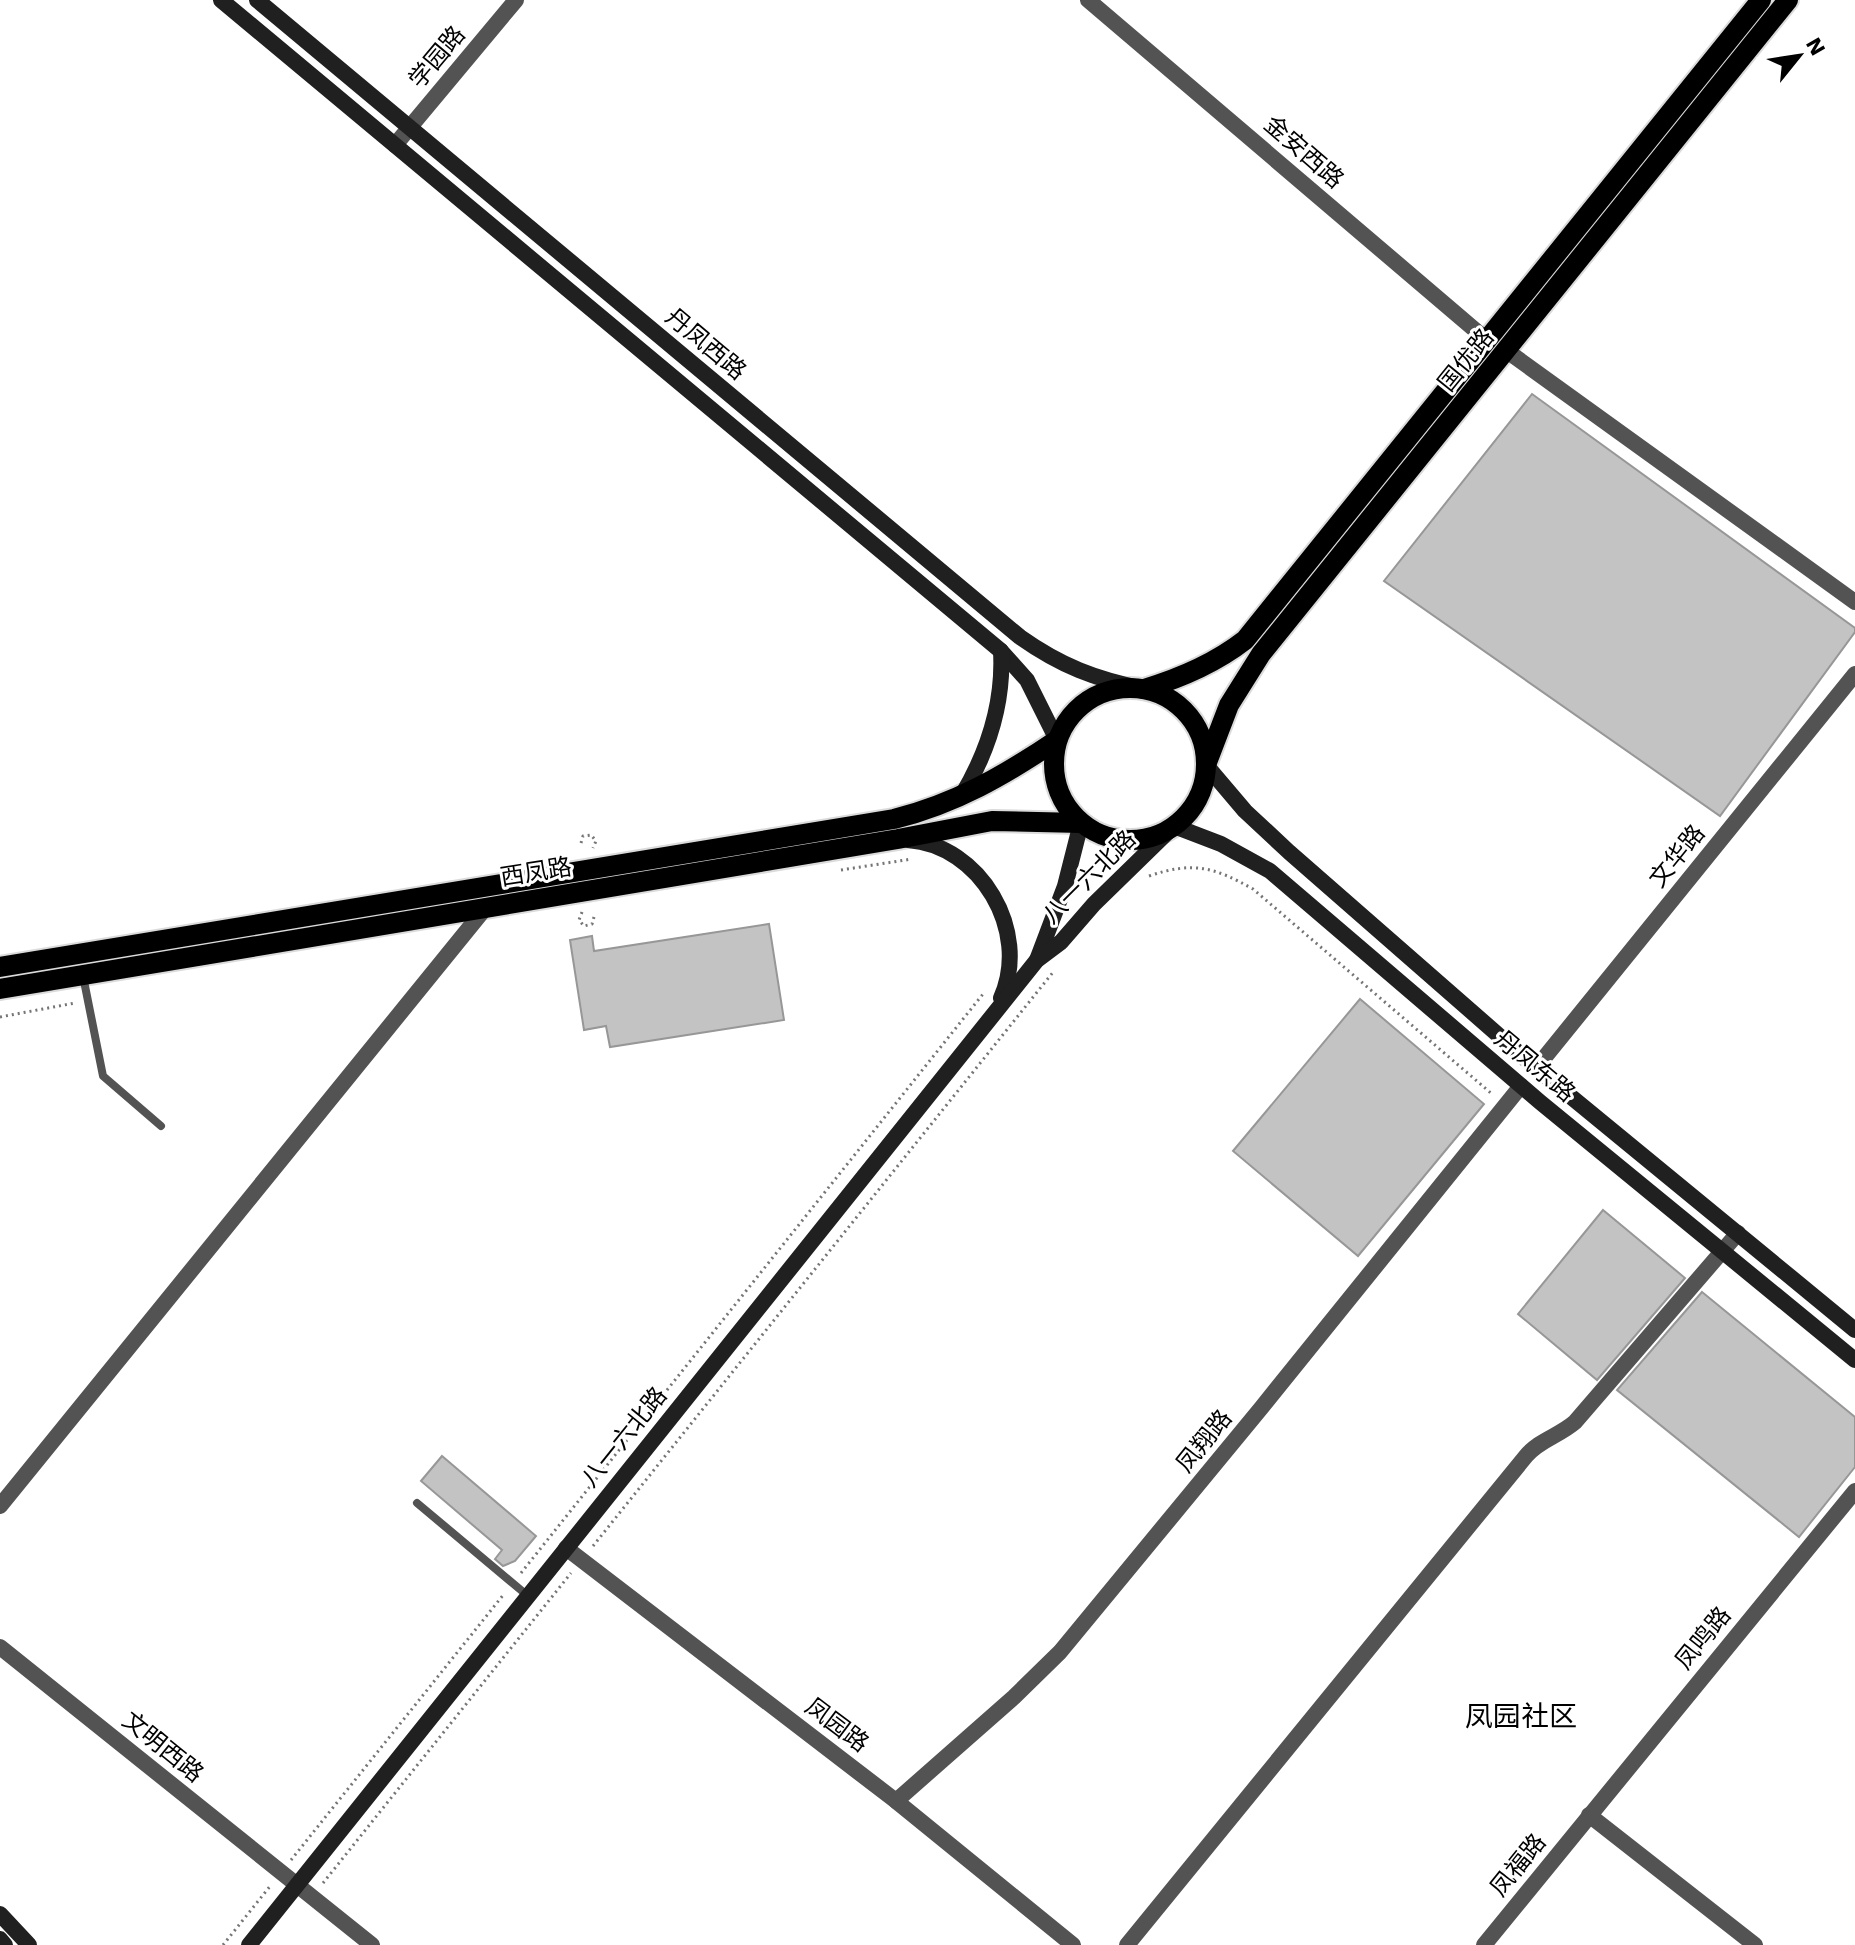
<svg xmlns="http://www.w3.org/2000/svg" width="1855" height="1945" font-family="'Work Sans','Noto Sans SC',sans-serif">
<rect width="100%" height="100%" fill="#fff"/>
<!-- building -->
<g fill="#c3c3c3" stroke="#979797" stroke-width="2">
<path d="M1532 394 1855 628V632L1720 816 1384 581Z"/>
<path d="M769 924 784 1020 610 1047 606 1026 584 1030 570 940 592 936 594 951Z"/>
<path d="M1360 999 1484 1104 1358 1256 1233 1151Z"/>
<path d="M1603 1210 1685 1278 1597 1380 1518 1314Z"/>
<path d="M1702 1292 1855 1417V1467L1799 1537 1617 1390Z"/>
<path d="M442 1456 536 1536 515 1561 503 1566 495 1559 502 1550 421 1481Z"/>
</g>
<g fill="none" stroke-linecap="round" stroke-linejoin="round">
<!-- primary casing -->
<g stroke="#dbdbdb" stroke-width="24">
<g id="primary">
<circle cx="1130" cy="764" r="76"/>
<path d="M1144 689C1181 678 1214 664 1245 640L1761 0"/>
<path d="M1206 765 1229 705 1261 654 1788 0"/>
<path d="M0 967 894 819C955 804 1005 775 1057 740"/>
<path d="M0 989 898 839 992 821 1081 823"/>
</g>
</g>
<!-- path -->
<g stroke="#757575" stroke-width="3" stroke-dasharray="2 4" stroke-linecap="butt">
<path d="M581 843 583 836 591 835 596 841 593 848"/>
<path d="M841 870 912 859"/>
<path d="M1149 876C1193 861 1214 867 1253 889L1492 1094"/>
<path d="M582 912 579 920 584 926 592 924 594 917"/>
<path d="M0 1017 75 1003"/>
<path d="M593 1546 1054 971"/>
<path d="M521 1573 983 994"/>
<path d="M291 1860 504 1594"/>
<path d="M323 1883 571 1573"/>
<path d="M223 1945 271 1885"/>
</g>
<!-- service -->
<g stroke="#535353" stroke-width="8">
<path d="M83 976 103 1076 161 1126"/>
<path d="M417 1503 528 1596"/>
</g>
<!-- minor -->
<g stroke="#535353" stroke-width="16">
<path d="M0 1647 372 1945"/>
<path d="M1127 1945 1526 1456C1539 1440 1559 1436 1575 1422L1738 1233"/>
</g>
<!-- tertiary -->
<g stroke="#535353" stroke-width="16">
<path d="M1088 0 1488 341"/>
<path d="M395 145 516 0"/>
<path d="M1507 351 1855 602"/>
<path d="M1536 1068 1855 674"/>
<path d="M0 1506 487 906"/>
<path d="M566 1548 896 1801 1073 1945"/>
<path d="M896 1801 1014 1697 1060 1652 1262 1407 1521 1086"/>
<path d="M1589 1815 1755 1945"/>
<path d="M1484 1945 1855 1491"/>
</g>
<!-- secondary -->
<g stroke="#202020" stroke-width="16">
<path d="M221 0 1001 651 1027 680 1057 740"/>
<path d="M257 0 1020 637C1061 666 1095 679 1144 689"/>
<path d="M1206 765 1245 811 1289 852 1536 1068 1855 1330"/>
<path d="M961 797C988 752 1004 704 1001 651"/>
<path d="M908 840C980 845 1031 931 1001 998"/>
<path d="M1037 960 1065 886 1081 823"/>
<path d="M0 1914 29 1945"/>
<path d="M0 1939 5 1945"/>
<path d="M249 1945 1037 960 1061 942 1094 904 1174 826 1221 844 1270 871 1540 1102 1855 1360"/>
</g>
<!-- primary -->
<use href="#primary" stroke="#000" stroke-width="20"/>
</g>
<g text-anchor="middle" stroke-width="6" stroke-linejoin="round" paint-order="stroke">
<!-- street labels -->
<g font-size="24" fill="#000" stroke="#fff">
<text transform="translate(437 57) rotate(-50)" y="8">学园路</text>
<text transform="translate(1304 152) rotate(41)" y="8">金安西路</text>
<text transform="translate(706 344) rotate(40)" y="8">丹凤西路</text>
<text transform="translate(1466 360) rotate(-51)" y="8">国优路</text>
<text transform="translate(1677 856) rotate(-51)" y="8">文华路</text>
<text transform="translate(536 872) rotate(-9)" y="8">西凤路</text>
<text transform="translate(1089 877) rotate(-45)" y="8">八一六北路</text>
<text transform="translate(1535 1066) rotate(40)" y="8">丹凤东路</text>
<text transform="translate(624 1437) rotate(-51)" y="8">八一六北路</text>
<text transform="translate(1204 1441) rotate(-51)" y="8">凤翔路</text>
<text transform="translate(1703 1638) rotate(-51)" y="8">凤鸣路</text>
<text transform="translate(837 1725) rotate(37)" y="8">凤园路</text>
<text transform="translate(163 1747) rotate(39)" y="8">文明西路</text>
<text transform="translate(1518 1865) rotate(-51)" y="8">凤福路</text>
</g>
<!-- quarter labels -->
<g font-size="28" fill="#000" stroke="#fff">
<text x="1521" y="1726">凤园社区</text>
</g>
</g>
<!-- north arrow -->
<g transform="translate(1799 56) rotate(60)" stroke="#ffffff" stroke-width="6" paint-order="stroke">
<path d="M0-6L14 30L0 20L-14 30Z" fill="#000000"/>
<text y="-12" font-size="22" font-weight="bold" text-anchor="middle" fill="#000000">N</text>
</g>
</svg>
